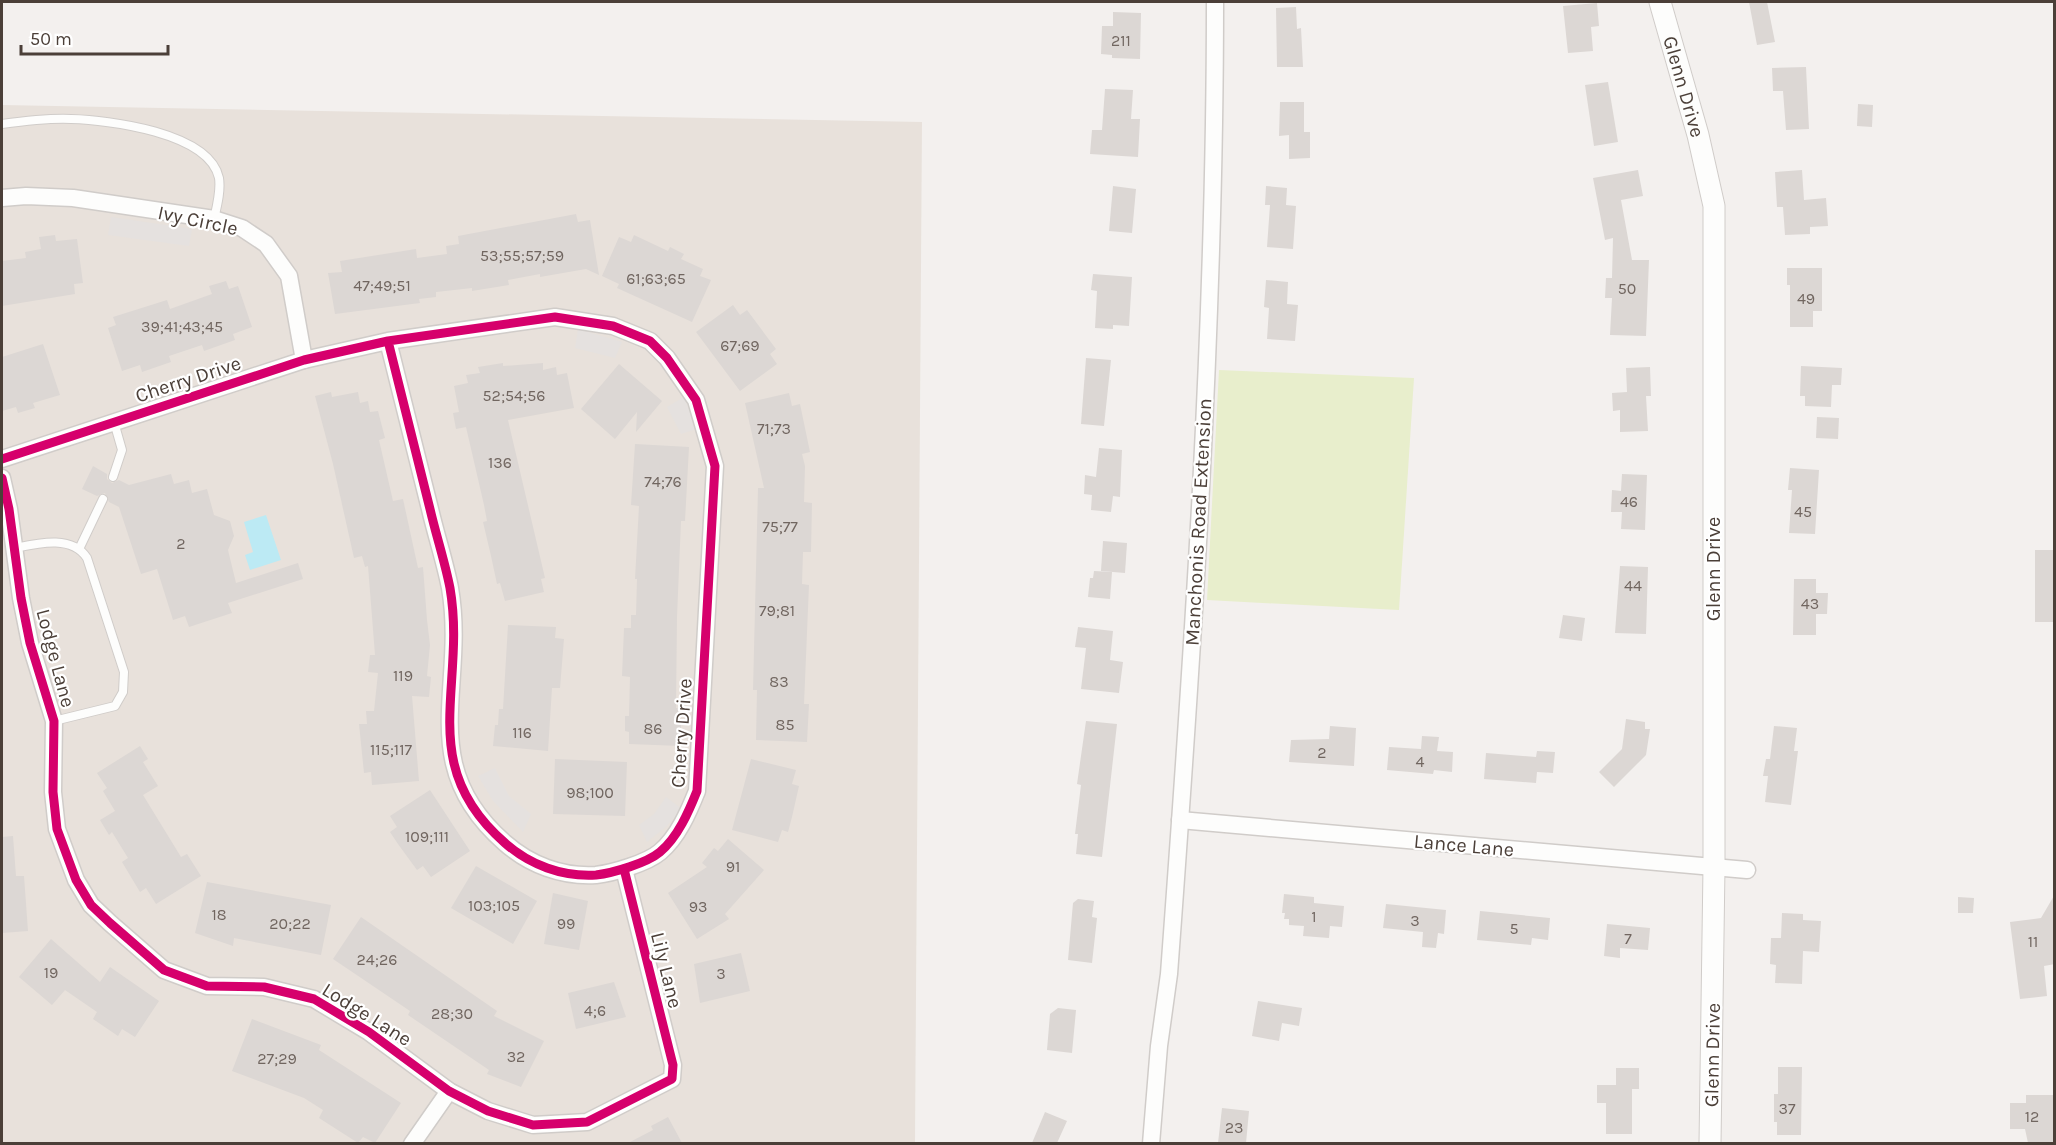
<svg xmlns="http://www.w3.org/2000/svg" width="2056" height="1145" font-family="Karla,sans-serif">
<rect width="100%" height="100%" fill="#f3f0ee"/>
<!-- residential -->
<path fill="#e8e1db" d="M2 105 922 122 915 1143 2 1144Z"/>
<!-- green -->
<path fill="#e8eecc" d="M1219 370 1414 378 1399 610 1207 600Z"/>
<!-- parking -->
<g fill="#e5e1df">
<path d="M111 217 192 229 189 246 108 235Z"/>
<path d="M578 329 622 342 615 358 575 348Z"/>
<path d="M684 397 697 429 681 434 667 407Z"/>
<path d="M495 768 509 796 531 814 523 832 493 801 478 776Z"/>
<path d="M666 797 682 809 667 826 647 842 639 825 654 814Z"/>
</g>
<!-- water -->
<path fill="#bceaf4" d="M266 515 281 560 250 570 245 555 253 552 244 522Z"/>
<!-- building -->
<g fill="#dcd7d4">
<path d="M1749 2H1767L1775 42 1757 45Z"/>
<path d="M1597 3 1599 26 1591 27 1593 51 1568 53 1563 6Z"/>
<path d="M1296 7 1297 29 1301 28 1303 67H1277L1276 8Z"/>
<path d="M1113 12 1141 13 1140 59 1112 58V55L1101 54 1102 26H1113Z"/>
<path d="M1806 67 1809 129 1786 130 1783 91H1773L1772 68Z"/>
<path d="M1608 82 1618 142 1594 146 1585 85Z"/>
<path d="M1105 89 1133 90 1131 119H1140L1138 157 1090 154 1092 130H1102Z"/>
<path d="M1280 102H1304V132H1310V158L1289 159V135L1279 136Z"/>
<path d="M1858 104 1873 105 1872 127 1857 126Z"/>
<path d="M1638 170 1643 196 1621 200 1632 260H1649L1646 336 1610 335 1612 298H1605L1606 278H1612L1613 238 1605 240 1593 178Z"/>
<path d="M1802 170 1804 200 1826 198 1828 226 1810 227V234L1785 235 1783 207H1777L1775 172Z"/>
<path d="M1113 186 1136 189 1132 233 1109 231Z"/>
<path d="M1266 186 1287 188 1286 205 1296 206 1293 249 1267 247 1270 205H1265Z"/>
<path d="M576 214 578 222 590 220 599 275 586 269 540 277V274L508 280 509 285 472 291V288L436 292V297L419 299 420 303 335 314 328 273 342 272 340 261 416 249 417 258 447 254 446 246 459 244 458 236Z"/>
<path d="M55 235 56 241 77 239 83 283 74 284 75 294 2 306V261L26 258 25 252 41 249 39 237Z"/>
<path d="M634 235 668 251 670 247 684 254 681 259 703 269 700 276 711 280 692 322 617 288 619 284 602 276 619 237 631 242Z"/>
<path d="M1787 268H1822V311H1813V327H1790V285H1787Z"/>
<path d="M1093 274 1132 277 1129 326 1113 325V329L1095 328 1097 291 1091 290Z"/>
<path d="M1266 280 1288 282 1287 304 1298 305 1295 341 1267 339 1269 308 1264 307Z"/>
<path d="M226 281 229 289 238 286 252 327 233 334 235 340 204 351 202 345 169 356 171 362 142 372 140 365 122 371 108 328 116 325 113 317 167 300 170 309 212 294 209 286Z"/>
<path d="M733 305 740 315 747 310 776 349 770 354 777 364 740 391 696 332Z"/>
<path d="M43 344 60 395 33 403 35 408 18 413 16 407 2 411V357Z"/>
<path d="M1086 358 1111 360 1104 426 1081 424Z"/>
<path d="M503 363V366L543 363V370L556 367 557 375 567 373 574 408 508 420 545 578 541 579 544 592 505 601 500 583 497 584 491 556 483 522 487 521 484 505 466 427 456 429 453 413 459 412 454 386 468 383 466 375 480 373 478 367Z"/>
<path d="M619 364 662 401 636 432 637 412 615 439 581 409Z"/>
<path d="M1801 366 1842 368 1841 385H1832L1831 407 1805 406V396H1800Z"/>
<path d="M1650 367 1651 396H1646L1648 431 1620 432V410L1613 411 1612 393 1627 392 1626 368Z"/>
<path d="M331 392 332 397 358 392 360 403 368 401 370 412 378 411 385 438 379 440 393 501 403 499 418 568 423 567 427 620H425H427L430 645 427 676 431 677 429 697 412 696 419 781 372 785 371 772 364 773 359 724H367L366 711H374L378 673 368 672 370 655H375L368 566 365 567 362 556 354 558 333 464 315 396Z"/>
<path d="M789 393 792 406 800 404 810 452 802 454 805 466 804 502 812 503 811 552H803L802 584 809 585 804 704H809L807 742 756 740 757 690H753L758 488H764L745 403Z"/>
<path d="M1817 417 1839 418 1838 439 1816 438Z"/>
<path d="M635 444 689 447 685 521H681L677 617 676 708H679L678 725H681V746L629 744V732L625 731V716H629L630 677 622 676 624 628H631V615H636L637 579H635L639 506 631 505Z"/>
<path d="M1099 448 1122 450 1120 497 1113 496 1111 512 1091 510 1092 495 1084 494 1085 475 1096 477Z"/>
<path d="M93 466 107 474V479L112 483 119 480 129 485 171 474 174 484 189 480 192 493 207 489 214 515 230 521 234 536 228 550 236 583 298 563 303 579 228 603 232 613 189 627 185 616 173 620 157 569 141 574 119 507 109 502 105 493 97 496 82 489Z"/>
<path d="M1790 468 1819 470 1815 534 1789 533 1792 490H1788Z"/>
<path d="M1622 474 1647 475 1645 530 1621 529 1622 512H1611L1612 490 1621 491Z"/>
<path d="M1103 541 1127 543 1125 573 1101 571Z"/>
<rect x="2035" y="550" width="20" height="72"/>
<path d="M1620 566 1648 567 1646 634 1615 633Z"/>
<path d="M1094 571 1112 572 1110 599 1088 597 1090 578H1093Z"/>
<path d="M1794 579H1816V593H1828L1827 614H1816V635H1793Z"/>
<path d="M1563 615 1585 618 1582 641 1559 638Z"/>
<path d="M508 625 556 627 555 638 564 639 560 688H552L548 751 493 746 495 725H498L499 709H503Z"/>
<path d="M1078 627 1113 631 1110 660 1123 662 1119 693 1081 689 1086 648 1075 647Z"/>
<path d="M1626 719 1645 722V729H1650L1646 755 1614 787 1599 772 1622 749Z"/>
<path d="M1086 721 1117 724 1102 857 1076 854 1078 834H1075L1081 785 1077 784Z"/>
<path d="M1330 726 1356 728 1354 766 1289 762 1291 740 1329 739Z"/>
<path d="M1774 726 1797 728 1794 751H1798L1791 805 1765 802 1768 776H1763L1766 759H1770Z"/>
<path d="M1422 736 1439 737 1437 751 1453 752 1452 772 1434 770 1433 774 1387 770 1389 747 1421 749Z"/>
<path d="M140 746 148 759 143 762 158 786 143 795 181 857 187 854 201 876 156 904 146 888 140 892 122 862 128 858 112 832 109 835 100 820 115 811 103 791 107 788 97 773Z"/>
<path d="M1537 751 1555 752 1553 773 1537 772 1536 783 1484 779 1486 753 1536 757Z"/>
<path d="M555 759 627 762 625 816 553 814Z"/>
<path d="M751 759 796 770 792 784 799 786 792 817 788 832 782 830 778 842 732 830Z"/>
<path d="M430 790 470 851 431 877 423 866 417 870 398 844 390 832 397 827 390 816Z"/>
<path d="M13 836 16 876H24L28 931 2 933V837Z"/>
<path d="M728 839 764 870 725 914 729 919 697 939 668 893 707 867 702 863 714 848 718 851Z"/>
<path d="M476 866 537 901 513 944 451 908Z"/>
<path d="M207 882 331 905 321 955 234 938 233 946 195 933Z"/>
<path d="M553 893 588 901 579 950 544 944Z"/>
<path d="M1284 894 1314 897V903L1344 906 1342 927 1330 926 1329 938 1303 936 1304 926 1289 925V919H1284L1285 913H1282Z"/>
<path d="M2055 894V964L2044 966 2047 996 2020 999 2010 922 2041 918Z"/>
<path d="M1958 897 1974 898 1973 913H1958Z"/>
<path d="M1078 899 1094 901 1092 917 1097 918 1092 963 1068 960 1073 903Z"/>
<path d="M1386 904 1446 910 1444 934 1438 933 1436 948 1422 947 1423 932 1383 928Z"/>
<path d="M1480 911 1550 918 1548 940 1532 938 1531 945 1477 940Z"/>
<path d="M1782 913 1803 914V920L1821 921 1819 952 1803 951 1802 984 1775 983 1776 965 1770 964 1771 938H1781Z"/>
<path d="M361 917 497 1011 494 1016 544 1041 521 1087 487 1074 489 1070 408 1015 410 1011 333 959Z"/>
<path d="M1607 924 1650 928 1648 950 1620 948V958L1604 956Z"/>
<path d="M51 939 100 982 110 967 159 1001 135 1037 122 1029 118 1036 93 1019 97 1012 65 990 52 1005 19 977Z"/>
<path d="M741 953 750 991 700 1003 694 964Z"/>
<path d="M614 982 626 1017 576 1029 568 993Z"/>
<path d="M1258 1001 1302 1008 1299 1026 1282 1023 1279 1041 1252 1036Z"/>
<path d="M1058 1008 1076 1010 1072 1053 1047 1050 1050 1014Z"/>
<path d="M252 1019 321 1045 319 1050 401 1103 375 1143 363 1137 358 1143 319 1118 323 1110 304 1098 232 1071Z"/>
<path d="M1778 1067H1802L1801 1135H1777V1122H1774V1094H1778Z"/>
<path d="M1616 1068H1639V1089H1632V1134H1606V1103H1597V1085H1616Z"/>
<path d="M2026 1095H2055V1143H2028L2025 1129H2010V1103H2026Z"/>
<path d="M1222 1108 1249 1111 1246 1143H1218Z"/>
<path d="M1045 1112 1067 1121 1057 1143H1032Z"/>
<path d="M668 1117 682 1143H628L653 1130 651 1126Z"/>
</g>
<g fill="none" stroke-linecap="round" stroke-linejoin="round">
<!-- service casing -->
<g stroke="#d0ccc9" stroke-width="10">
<g id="service">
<path d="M2 124C24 121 48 118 71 119 108 120 209 132 219 178 221 191 217 206 214 219"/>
<path d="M113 477 122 450 114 422"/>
<path d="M80 547 103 499"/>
<path d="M15 548C39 543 72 535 87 558L124 672 123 692 115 706 54 721"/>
</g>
</g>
<!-- minor casing -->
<g stroke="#d0ccc9" stroke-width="19">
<g id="minor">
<path d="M2 198 26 196 73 198 214 219 242 228 266 244 289 276 304 360"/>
<path d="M2 459 304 360 388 341 555 317 613 326 650 341 667 358 696 400 715 466 697 791C689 811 678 837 660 852 647 863 613 873 596 875 562 877 530 865 505 843 414 764 467 687 450 588 445 562 436 535 430 509 416 453 402 397 388 341"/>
<path d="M2 478 9 509 21 598 30 643 54 721 53 792 57 829 76 880 91 905 110 923 164 970 207 986 264 987 314 999 369 1032 449 1091 488 1111 533 1125 587 1122 672 1079 673 1065 624 869"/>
<path d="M1180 820 1747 870"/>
<path d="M412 1144 449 1091"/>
<path d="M1151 1144 1159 1046 1169 974C1193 651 1215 326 1215 2"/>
</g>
</g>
<!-- tertiary casing -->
<g stroke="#d0ccc9" stroke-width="23">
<g id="tertiary">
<path id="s1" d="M1660 2 1698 135 1714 206V867L1710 1144"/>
</g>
</g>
<!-- service -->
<use href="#service" stroke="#fdfdfc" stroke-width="8"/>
<!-- minor -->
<use href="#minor" stroke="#fdfdfc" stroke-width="16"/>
<!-- tertiary -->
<use href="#tertiary" stroke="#fdfdfc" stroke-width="21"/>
<!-- cycleway casing -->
<g stroke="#fff" stroke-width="13">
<g id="cycleway">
<path d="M2 459 304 360 388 341 555 317 613 326 650 341 667 358 696 400 715 466 697 791C689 811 678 837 660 852 647 863 613 873 596 875 562 877 530 865 505 843 414 764 467 687 450 588 445 562 436 535 430 509 416 453 402 397 388 341"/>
<path d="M2 478 9 509 21 598 30 643 54 721 53 792 57 829 76 880 91 905 110 923 164 970 207 986 264 987 314 999 369 1032 449 1091 488 1111 533 1125 587 1122 672 1079 673 1065 624 869"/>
</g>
</g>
<!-- cycleway -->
<use href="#cycleway" stroke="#d6006c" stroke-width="9"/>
</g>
<g text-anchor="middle" stroke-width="4.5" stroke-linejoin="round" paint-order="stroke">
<!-- number labels -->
<g font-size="16" fill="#716660">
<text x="1121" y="46">211</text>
<text x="522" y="261">53;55;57;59</text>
<text x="656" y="284">61;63;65</text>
<text x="382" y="291">47;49;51</text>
<text x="1627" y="294">50</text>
<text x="1806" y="304">49</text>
<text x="182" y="332">39;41;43;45</text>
<text x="740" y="351">67;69</text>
<text x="514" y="401">52;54;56</text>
<text x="774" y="434">71;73</text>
<text x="500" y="468">136</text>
<text x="663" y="487">74;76</text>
<text x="1629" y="507">46</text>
<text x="1803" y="517">45</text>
<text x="780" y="532">75;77</text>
<text x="181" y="549">2</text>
<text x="1633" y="591">44</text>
<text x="1810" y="609">43</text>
<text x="777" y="616">79;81</text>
<text x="403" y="681">119</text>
<text x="779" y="687">83</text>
<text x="785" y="730">85</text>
<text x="653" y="734">86</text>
<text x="522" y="738">116</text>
<text x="391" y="755">115;117</text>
<text x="1322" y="758">2</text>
<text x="1420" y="767">4</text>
<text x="590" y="798">98;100</text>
<text x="427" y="842">109;111</text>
<text x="733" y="872">91</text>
<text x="494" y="911">103;105</text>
<text x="698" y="912">93</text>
<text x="219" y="920">18</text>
<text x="1314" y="922">1</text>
<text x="1415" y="926">3</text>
<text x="290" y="929">20;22</text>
<text x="566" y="929">99</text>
<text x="1514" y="934">5</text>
<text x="1628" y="944">7</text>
<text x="2033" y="947">11</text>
<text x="377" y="965">24;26</text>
<text x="51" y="978">19</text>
<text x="721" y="979">3</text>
<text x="595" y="1016">4;6</text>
<text x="452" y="1019">28;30</text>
<text x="516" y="1062">32</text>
<text x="277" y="1064">27;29</text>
<text x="1787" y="1114">37</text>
<text x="2032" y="1122">12</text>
<text x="1234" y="1133">23</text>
</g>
<!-- street labels -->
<g font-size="20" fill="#4b3f38" stroke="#fff">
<text dy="7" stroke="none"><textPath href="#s1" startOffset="88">Glenn Drive</textPath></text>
<text transform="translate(198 220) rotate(12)" y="7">Ivy Circle</text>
<text transform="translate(188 379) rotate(-18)" y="7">Cherry Drive</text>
<text transform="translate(1198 522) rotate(-87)" y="7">Manchonis Road Extension</text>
<text transform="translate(1713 569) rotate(-90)" y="7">Glenn Drive</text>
<text transform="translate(56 658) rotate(75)" y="7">Lodge Lane</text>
<text transform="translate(681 733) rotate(-86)" y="7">Cherry Drive</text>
<text transform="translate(1464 845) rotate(5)" y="7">Lance Lane</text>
<text transform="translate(667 970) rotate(76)" y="7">Lily Lane</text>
<text transform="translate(367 1014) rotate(32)" y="7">Lodge Lane</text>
<text transform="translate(1712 1055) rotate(-89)" y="7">Glenn Drive</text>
</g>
</g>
<!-- border -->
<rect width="2056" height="1145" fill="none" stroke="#4b3f38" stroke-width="6"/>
<!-- scale -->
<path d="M21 45v9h147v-9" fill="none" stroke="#4b3f38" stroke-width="3"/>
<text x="30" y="45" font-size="18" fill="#4b3f38" stroke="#ffffff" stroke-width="4.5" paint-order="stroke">50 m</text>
</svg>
